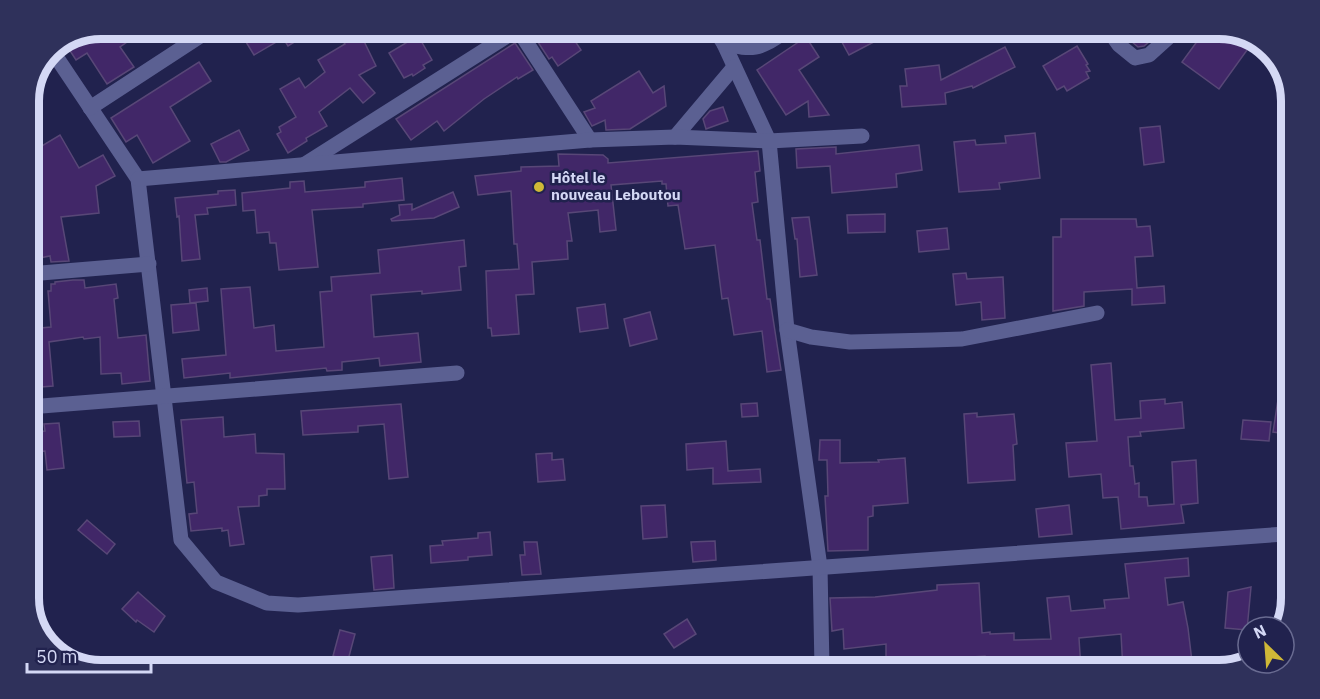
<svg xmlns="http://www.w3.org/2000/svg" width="1320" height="699" font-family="'IBM Plex Sans',sans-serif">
<rect width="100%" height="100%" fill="#21224e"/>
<!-- building -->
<g fill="#412768" stroke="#584777" stroke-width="1.5">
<path d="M101 29H146L120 47 134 67 107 84 87 53 76 60 65 43Z"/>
<path d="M267 30H314L288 46 283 38 254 55 246 42Z"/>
<path d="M535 31 569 32 581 50 558 66 552 57 549 59 532 33Z"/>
<path d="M416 32 432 60 423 65 425 68 413 76 412 74 404 78 389 53 406 43 404 39Z"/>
<path d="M360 33 376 66 359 75 375 93 363 103 350 88 319 112 327 126 306 138 307 141 288 153 277 134 281 132 279 127 296 117 280 89 299 78 305 88 325 72 318 60 345 44 343 41Z"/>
<path d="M837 33H840L889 34 849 55Z"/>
<path d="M1124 35H1143L1156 36 1144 46 1138 47Z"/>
<path d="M1201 36H1251L1255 39 1219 89 1182 62Z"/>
<path d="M806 37 819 57 799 70 829 115 809 117 808 101 786 115 757 70Z"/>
<path d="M515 43 533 70 518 79 517 77 484 99 444 131 437 121 411 140 396 119Z"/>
<path d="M1077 46 1088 64 1086 65 1090 71 1086 72 1089 78 1067 91 1064 86 1057 90 1043 66Z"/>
<path d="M1005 47 1015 67 973 88 972 86 945 93 946 104 902 107 900 86H907L905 69 939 65 941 80Z"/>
<path d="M199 62 211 81 170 107 190 141 153 163 137 135 126 142 111 118Z"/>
<path d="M639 71 653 93 664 86 666 106 630 129 606 130 605 120 592 126 584 112 595 108 591 101Z"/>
<path d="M723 107 728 121 706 129 703 119 710 111Z"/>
<path d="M1160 126 1164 162 1144 165 1140 128Z"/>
<path d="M239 130 249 150 226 162H220L211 144Z"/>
<path d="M1035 133 1040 178 999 183 1000 189 959 192 954 142 975 140 976 145 1006 143 1005 136Z"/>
<path d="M60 135 79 168 103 155 115 176 96 186 99 213 61 217 69 261 51 262 50 256 29 260V223L42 220 38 189 29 194V159L37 154 35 150Z"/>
<path d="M919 145 922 170 896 174 897 187 832 193 830 166 797 168 796 149 836 147V154Z"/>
<path d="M758 151 760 171 755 172 758 202 752 203 757 240H760L767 299H770L781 370 767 372 762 331 734 335 728 298 722 299 715 245 685 249 678 205 668 206 666 184H662V181L611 185 616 230 600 232 598 210 568 213 572 241H567L568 259 532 262 534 294 516 295 519 334 492 336 491 328H488L486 271 519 269 517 244H514L511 191 478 195 475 176 521 171V167L559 166 558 154 603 155 608 159V163Z"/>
<path d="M402 178 404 200 363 204V207L312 210 318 267 279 270 276 243H270L269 232 257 233 255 210 243 211 242 193 290 188V182L304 181 305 192 365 187V182Z"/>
<path d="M235 190 236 205 207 208 208 214 195 215 200 259 182 261 179 216 177 217 175 198 218 194V191Z"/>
<path d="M453 192 459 207 434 218 392 221 391 219 400 215 399 205 412 204V210Z"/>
<path d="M885 214V232L848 233 847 215Z"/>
<path d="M809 217 817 275 800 277 797 239H795L792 218Z"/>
<path d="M1061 219H1136L1137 227 1150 226 1153 256 1135 257 1137 288 1164 286 1165 303 1132 305V289L1084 292V306L1053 311V237H1061Z"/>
<path d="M947 228 949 249 919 252 917 231Z"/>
<path d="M464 240 466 266 459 267 461 290 422 294V291L371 295 374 337 418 333 421 362 380 366 379 358 342 362V370L327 371 326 368 230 378V373L184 378 182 359 226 355 221 289 250 287 254 328 274 325 276 351 324 347 320 292 332 291 331 277 380 273 378 250Z"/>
<path d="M966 273 967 279 1003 277 1005 318 982 320 981 302 956 305 953 274Z"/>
<path d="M73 280H84L85 288 116 284 118 298 114 299 118 338 146 335 150 381 122 384 121 373 101 374 100 337 84 339 83 337 49 342 53 386 29 388V370H32L29 329 51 327 48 291H51V284H55V282Z"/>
<path d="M207 288 208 301 190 303 189 290Z"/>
<path d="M196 303 199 330 173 333 171 305Z"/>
<path d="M605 304 608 328 580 332 577 308Z"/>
<path d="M650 312 657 339 630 346 624 319Z"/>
<path d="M1111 363 1115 420 1141 418 1140 401 1165 399V404L1182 402 1184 428 1140 432 1141 436 1128 437 1130 466H1133L1135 484 1139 483V497H1147L1148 506 1174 504 1172 462 1196 460 1198 503 1181 505 1184 523 1121 529 1118 497 1103 498 1101 474 1069 477 1066 443 1097 441 1091 365Z"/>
<path d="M1279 393 1287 394V434L1273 432Z"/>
<path d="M757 403 758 416 742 417 741 404Z"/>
<path d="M401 404 408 477 389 479 384 424 358 426V432L303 435 301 411Z"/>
<path d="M977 413V417L1014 414 1017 444 1013 445 1015 480 968 483 964 414Z"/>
<path d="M223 417 224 437 255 434 256 453 284 454 285 489H267V495L259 496V506L238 507 244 544 230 546 228 530 222 531V528L191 531 189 514 197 513 194 482 187 483 181 420Z"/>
<path d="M1243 420 1271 422 1269 441 1241 439Z"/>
<path d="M139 421 140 436 114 437 113 422Z"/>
<path d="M59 423 64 468 47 470 45 451 29 452V432L45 431 44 424Z"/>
<path d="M820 440H840V463L879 462 878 460 905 458 908 503 873 506V516L868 517V550L828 551 825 496H828L827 460H819Z"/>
<path d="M726 441 728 471 760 469 761 482 713 484V468L687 470 686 444Z"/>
<path d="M552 453V460L563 459 565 480 538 482 536 454Z"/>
<path d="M665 505 667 537 643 539 641 506Z"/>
<path d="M1069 505 1072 534 1039 537 1036 509Z"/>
<path d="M87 520 115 544 107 554 78 530Z"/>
<path d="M490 532 492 555 468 557V560L431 563 430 546 443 545 442 541 478 538V533Z"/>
<path d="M715 541 716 560 693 562 691 542Z"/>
<path d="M524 542H537L541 574 522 575 520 555H525Z"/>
<path d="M392 555 394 588 374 590 371 557Z"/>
<path d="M1188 558 1189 576 1165 578 1168 605 1183 602 1188 628 1193 670H1123L1121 634 1079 638 1081 670 986 669 985 656 886 663V644L844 649 843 629 832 631 830 598 875 597 937 590V585L979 583 982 633 990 632V634L1014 633V640L1051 639 1047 598 1069 596 1071 611 1105 608 1104 600 1129 598 1125 564Z"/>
<path d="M1251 587 1247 630 1225 628 1228 592Z"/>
<path d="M138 592 165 616 154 632 137 620 136 622 122 609Z"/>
<path d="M687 619 696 634 674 648 664 634Z"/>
<path d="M340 630 355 634 348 660 333 656Z"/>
</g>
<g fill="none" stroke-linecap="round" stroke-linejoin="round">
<!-- minor -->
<g stroke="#5b6092" stroke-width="15">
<path d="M519 31 590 140"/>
<path d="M717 33 724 44 769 141 787 330 820 567 822 668"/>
<path d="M1112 35 1119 45 1135 58 1149 55 1170 36"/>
<path d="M724 44C754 50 758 50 783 33"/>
<path d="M51 49 138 179 181 540 216 582 267 603 298 605 1285 534"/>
<path d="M90 108 211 29"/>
<path d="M675 137 734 67"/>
<path d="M305 164 515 31"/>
<path d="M138 179 590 140 675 137 769 141 862 136"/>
<path d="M29 274 149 264"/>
<path d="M787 330 811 337 850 342 932 340 962 339 1097 313"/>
<path d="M29 407 457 373"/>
</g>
</g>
<!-- markers -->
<circle fill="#cfb837" stroke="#21224e" stroke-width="2" cx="539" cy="187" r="6"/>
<g text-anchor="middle" stroke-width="5" stroke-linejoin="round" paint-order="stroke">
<!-- poi labels -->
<g font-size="15" font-weight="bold" fill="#d4d8f5" stroke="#21224e" text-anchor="start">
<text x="551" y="183">Hôtel le<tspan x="551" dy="17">nouveau Leboutou</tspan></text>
</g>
</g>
<!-- crop -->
<path d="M0 0H1320V699H0ZM101 39H1219A62 62 0 0 1 1281 101V598A62 62 0 0 1 1219 660H101A62 62 0 0 1 39 598V101A62 62 0 0 1 101 39Z" fill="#2f315b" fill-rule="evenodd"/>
<path fill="none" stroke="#d4d8f5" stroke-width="8" d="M101 39H1219A62 62 0 0 1 1281 101V598A62 62 0 0 1 1219 660H101A62 62 0 0 1 39 598V101A62 62 0 0 1 101 39Z"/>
<!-- north arrow -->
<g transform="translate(1266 645) rotate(335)"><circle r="28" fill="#21224e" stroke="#696b91" stroke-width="1.5"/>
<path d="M0-4.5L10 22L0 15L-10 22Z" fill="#cfb837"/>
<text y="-9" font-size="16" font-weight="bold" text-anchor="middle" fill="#d4d8f5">N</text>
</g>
<!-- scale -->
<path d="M27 663v9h124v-9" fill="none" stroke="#d4d8f5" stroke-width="3"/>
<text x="36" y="663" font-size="18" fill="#d4d8f5" stroke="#21224e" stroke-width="4.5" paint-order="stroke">50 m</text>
</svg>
